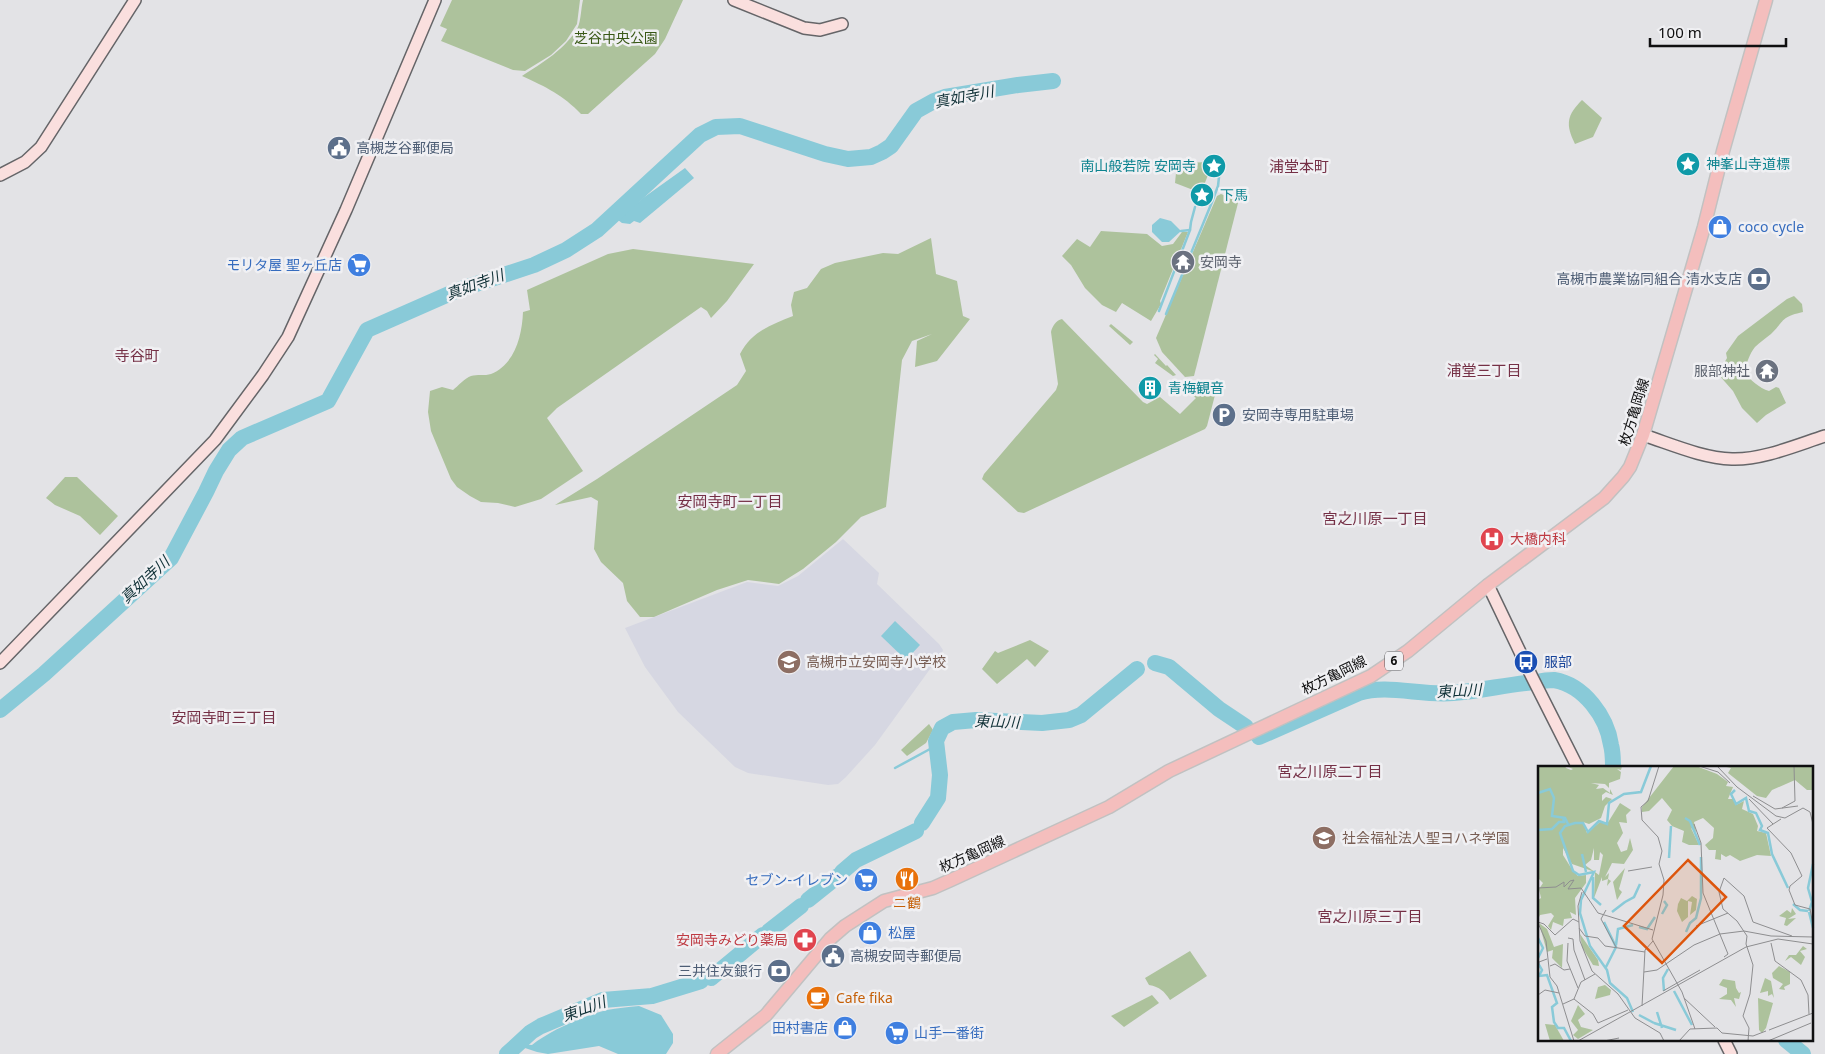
<svg xmlns="http://www.w3.org/2000/svg" width="1825" height="1054" font-family="'Noto Sans','Noto Sans JP',sans-serif">
<rect width="100%" height="100%" fill="#e3e3e6"/>
<!-- built -->
<path fill="#d6d7e2" d="M843 539 879 573 877 584 939 644 943 650 940 658H938L875 745 846 777 838 784 828 785 748 773 735 767 678 712 645 667 625 628 747 582 778 586 798 576Z"/>
<!-- green -->
<g fill="#adc29c">
<path d="M452 0H580L577 24 566 41 551 55 525 71 513 70 441 41 447 29 440 26Z"/>
<path d="M583 0H683L665 39 655 54 588 114H581C563 95 546 87 522 76 542 63 566 49 578 27 581 20 581 8 583 0Z"/>
<path d="M1582 100 1602 118 1593 137 1575 144C1565 124 1567 115 1582 100Z"/>
<path d="M1213 162 1201 193 1175 183 1177 163Z"/>
<path d="M1221 194 1236 200 1238 203 1194 376 1185 377 1162 352 1156 338 1217 196Z"/>
<path d="M1101 231 1147 234 1162 246 1173 244 1182 232H1188L1160 301 1161 304 1151 321 1122 303 1116 312 1102 305 1085 288 1071 265 1062 256 1077 239 1090 247Z"/>
<path d="M931 238 936 274 957 281 963 316 970 319 937 361 915 367 917 341 932 334 912 341 902 360 886 507 861 517 836 542 803 569 779 584 748 580 717 590 654 617H640L627 601 623 583 601 562 594 549 598 501 591 497 555 505 597 479 737 385 746 371 740 354C752 331 771 325 793 316L791 305 794 292 807 288 821 269 835 263 883 253 898 254Z"/>
<path d="M633 249 754 264 727 301 711 318 707 311 701 307 557 408 547 418 583 471 541 499 515 507 498 503 481 502 470 496 457 487 451 479 431 431 428 412 430 391 442 387 453 390C458 386 465 378 471 376 477 374 485 376 491 374 515 364 522 336 523 312L530 310 527 290 608 254Z"/>
<path d="M1794 296 1802 304 1803 312C1781 317 1785 320 1771 334 1766 338 1760 342 1755 347 1750 353 1746 364 1744 373 1751 380 1759 388 1769 391L1776 387 1779 388 1786 403 1766 415 1757 423 1742 408 1733 391 1718 374 1727 358 1726 353 1738 336 1787 299Z"/>
<path d="M1062 319 1143 402 1147 404 1160 397 1180 414 1196 398 1180 386 1181 383 1206 389 1215 395 1207 426 1205 429 1024 513 1018 512 982 479 984 474 1056 390 1058 384 1051 332C1052 327 1056 320 1062 319Z"/>
<path d="M1111 324 1133 342 1130 345 1109 326Z"/>
<path d="M1155 354 1166 366 1167 365 1176 375 1173 376 1155 363 1158 359 1154 355Z"/>
<path d="M65 477H77L118 516 100 535 80 516 55 505 46 498Z"/>
<path d="M1030 640 1049 651 1035 667 1027 659 997 684 982 669 995 651 998 653Z"/>
<path d="M929 724 933 730 926 743 907 756 901 750Z"/>
<path d="M1190 951 1207 976 1170 1000C1164 991 1160 987 1149 985L1145 978Z"/>
<path d="M1152 995 1159 1003 1124 1027 1111 1016Z"/>
</g>
<!-- water -->
<g fill="#89cad8">
<path d="M685 168 694 178 640 223 634 221 630 224 622 223 618 220 643 198Z"/>
<path d="M1160 218 1171 221 1181 231 1169 242H1162L1152 232V225Z"/>
<path d="M895 621 920 645 906 660 881 636Z"/>
<path d="M639 1006 661 1015 673 1034V1043L666 1054H618L599 1046 548 1054 537 1052 519 1046 520 1044 532 1045C549 1031 585 1015 607 1010 617 1008 628 1007 639 1006Z"/>
</g>
<g fill="none" stroke-linecap="round" stroke-linejoin="round">
<!-- stream -->
<g stroke="#89cad8" stroke-width="2.5">
<path d="M1181 231 1190 230"/>
<path d="M1159 311 1190 230 1191 222 1195 207"/>
<path d="M1166 314 1212 202 1218 186 1219 177"/>
<path d="M895 768 930 749 936 741"/>
</g>
<!-- river -->
<g stroke="#89cad8" stroke-width="16">
<path d="M1155 663 1169 667 1219 709 1246 727"/>
<path d="M0 710 44 674 171 558 206 492 216 471 229 450 242 438 328 401 367 330 458 290 534 265 566 250 597 230 700 135 716 127 740 126 825 154 848 159 871 157 882 152 891 146 916 111 934 101 945 97 1018 85 1053 81"/>
<path d="M1259 737 1359 693C1387 684 1422 696 1453 693 1481 691 1508 684 1536 682 1541 681 1549 680 1554 680 1584 685 1607 717 1611 745 1613 752 1613 760 1613 768"/>
<path d="M922 823 938 798 940 775 936 741 942 728 953 722 976 720 1042 723 1069 720 1081 715 1137 669"/>
<path d="M842 872 856 860 916 831"/>
<path d="M808 900 838 876"/>
<path d="M769 931 801 906"/>
<path d="M711 978 763 935"/>
<path d="M1786 1040 1803 1054"/>
<path d="M507 1054 531 1032 541 1026 603 1000 652 996 701 981"/>
</g>
<!-- secondary casing -->
<g stroke="#656568" stroke-width="14">
<g id="secondary">
<path d="M734 0 804 28 820 30 842 24"/>
<path d="M0 175 25 162 41 147 135 0"/>
<path d="M1643 435C1671 444 1702 458 1732 459 1762 460 1797 445 1825 436"/>
<path d="M1488 585 1532 677 1578 768"/>
<path d="M0 663 215 440 263 375 288 337 346 210 435 0"/>
<path d="M1724 1040 1731 1054"/>
</g>
</g>
<!-- primary casing -->
<g stroke="#c1c1c1" stroke-width="15">
<path id="primary" d="M717 1054 766 1015 830 939 845 926 884 901 933 888 951 880 1109 807 1169 771 1371 676 1408 651 1488 585 1604 498 1623 477 1630 467 1643 435 1704 227 1723 151 1766 0"/>
</g>
<!-- secondary -->
<use href="#secondary" stroke="#fadfde" stroke-width="11"/>
<!-- primary -->
<use href="#primary" stroke="#f4bebd" stroke-width="12"/>
</g>
<!-- icons -->
<defs>
<g id="civic-disc" transform="scale(1.25)"><circle r="9.5" fill="#5c6f8a" stroke="#f0f0f3"/><path d="M-.6-6.5H3V-4.5H.6V-3L4-1V1h2V6H-6V1h2V-1L-.6-3ZM-1.2 2.5V6h2.4V2.5Z" fill="#fff"/></g>
<g id="sight-disc" transform="scale(1.25)"><circle r="9.5" fill="#0f9aa8" stroke="#f0f0f3"/><path d="M0-6L1.8-2.2L6-1.7L2.9 1.2L3.7 5.4L0 3.3L-3.7 5.4L-2.9 1.2L-6-1.7L-1.8-2.2Z" fill="#fff"/></g>
<g id="shop-disc" transform="scale(1.25)"><circle r="9.5" fill="#3f7fe0" stroke="#f0f0f3"/><path d="M-5-2.5h2.3a2.7 3.5 0 0 1 5.4 0H5L5.5 6h-11ZM-1.5-2.5h3a1.5 2.3 0 0 0-3 0Z" fill="#fff"/></g>
<g id="temple-disc" transform="scale(1.25)"><circle r="9.5" fill="#6b7280" stroke="#f0f0f3"/><path d="M0-6L5-2H3V0L6.5 2.5H4V6H1.5V3h-3V6H-4V2.5H-6.5L-3 0V-2H-5Z" fill="#fff"/></g>
<g id="supermarket-disc" transform="scale(1.25)"><circle r="9.5" fill="#3f7fe0" stroke="#f0f0f3"/><path d="M-6-5.5h2.5l.6 2H6L4.5 2H-2.5L-4.4-4H-6ZM-1.5 3.2a1.3 1.3 0 1 0 .1 0ZM3 3.2a1.3 1.3 0 1 0 .1 0Z" fill="#fff"/></g>
<g id="bank-disc" transform="scale(1.25)"><circle r="9.5" fill="#5c6f8a" stroke="#f0f0f3"/><path d="M-6-4H6V4H-6ZM0-2.3a2.3 2.3 0 1 0 0 4.6a2.3 2.3 0 1 0 0-4.6Z" fill="#fff"/></g>
<g id="building-disc" transform="scale(1.25)"><circle r="9.5" fill="#0f9aa8" stroke="#f0f0f3"/><path d="M-4-6H4V6H1V3H-1V6H-4ZM-2.5-4.3h1.7v1.8h-1.7ZM.8-4.3h1.7v1.8H.8ZM-2.5-1h1.7V.8h-1.7ZM.8-1h1.7V.8H.8Z" fill="#fff"/></g>
<g id="parking-disc" transform="scale(1.25)"><circle r="9.5" fill="#5c6f8a" stroke="#f0f0f3"/><path d="M-3.5-5.5H1a3.5 3.5 0 0 1 0 7H-1V5.5H-3.5ZM-1-3.4V-.6H.8a1.4 1.4 0 0 0 0-2.8Z" fill="#fff"/></g>
<g id="hospital-disc" transform="scale(1.25)"><circle r="9.5" fill="#e0444e" stroke="#f0f0f3"/><path d="M-5-5h3v3.5h4V-5h3V5h-3V1.5h-4V5h-3Z" fill="#fff"/></g>
<g id="school-disc" transform="scale(1.25)"><circle r="9.5" fill="#8d6e63" stroke="#f0f0f3"/><path d="M0-5L7-2L0 1L-7-2ZM-4 1L0 2.5L4 1V4Q0 6-4 4Z" fill="#fff"/></g>
<g id="bus-disc" transform="scale(1.25)"><circle r="9.5" fill="#1a4fb4" stroke="#f0f0f3"/><path d="M-5-6H5V4H4V6H2V4H-2V6H-4V4H-5ZM-3.5-4V0h7V-4ZM-3.5 1.2v1.5H-2V1.2ZM2 1.2v1.5H3.5V1.2Z" fill="#fff"/></g>
<g id="restaurant-disc" transform="scale(1.25)"><circle r="9.5" fill="#e8710a" stroke="#f0f0f3"/><path d="M-5-6h1v4h1v-4h1v4h1v-4h1v5L-1.5 .5V6h-2V.5L-5-1ZM5-6V6H3V1.5H1.5Q1.5-4 5-6Z" fill="#fff"/></g>
<g id="pharmacy-disc" transform="scale(1.25)"><circle r="9.5" fill="#e0444e" stroke="#f0f0f3"/><path d="M-2-6h4v4h4v4h-4v4h-4v-4h-4v-4h4Z" fill="#fff"/></g>
<g id="cafe-disc" transform="scale(1.25)"><circle r="9.5" fill="#e8710a" stroke="#f0f0f3"/><path d="M-5.5-4.5H6V0H3Q3 3.5 0 3.5H-2.5Q-5.5 3.5-5.5 0ZM3-3.2v2h1.7v-2ZM-6 4.5H4V6H-6Z" fill="#fff"/></g>
</defs>
<g fill-rule="evenodd">
<use href="#civic-disc" x="339" y="148"/>
<use href="#sight-disc" x="1688" y="164"/>
<use href="#sight-disc" x="1214" y="166"/>
<use href="#sight-disc" x="1202" y="195"/>
<use href="#shop-disc" x="1720" y="227"/>
<use href="#temple-disc" x="1183" y="262"/>
<use href="#supermarket-disc" x="359" y="265"/>
<use href="#bank-disc" x="1759" y="279"/>
<use href="#temple-disc" x="1767" y="371"/>
<use href="#building-disc" x="1150" y="388"/>
<use href="#parking-disc" x="1224" y="415"/>
<use href="#hospital-disc" x="1492" y="539"/>
<use href="#school-disc" x="789" y="662"/>
<use href="#bus-disc" x="1526" y="662"/>
<use href="#school-disc" x="1324" y="838"/>
<use href="#restaurant-disc" x="907" y="879"/>
<use href="#supermarket-disc" x="866" y="880"/>
<use href="#shop-disc" x="870" y="933"/>
<use href="#pharmacy-disc" x="805" y="940"/>
<use href="#civic-disc" x="833" y="956"/>
<use href="#bank-disc" x="779" y="971"/>
<use href="#cafe-disc" x="818" y="998"/>
<use href="#shop-disc" x="845" y="1028"/>
<use href="#supermarket-disc" x="897" y="1033"/>
</g>
<g text-anchor="middle" stroke-width="5" stroke-linejoin="round" paint-order="stroke">
<!-- shield labels -->
<rect fill="#f0f0f3" stroke="#525254" stroke-width="1" x="1385" y="651.5" width="18" height="19" rx="4"/>
<g font-size="12" font-weight="bold" fill="#0f0f10">
<text x="1394" y="665">6</text>
</g>
<!-- park labels -->
<g font-size="14" fill="#395816" stroke="#f0f0f3">
<text x="616" y="43">芝谷中央公園</text>
</g>
<!-- service labels -->
<g font-size="14" fill="#4e5e75" stroke="#f0f0f3" text-anchor="start">
<text x="356" y="153">高槻芝谷郵便局</text>
<text x="1742" y="284" text-anchor="end">高槻市農業協同組合 清水支店</text>
<text x="1242" y="420">安岡寺専用駐車場</text>
<text x="850" y="961">高槻安岡寺郵便局</text>
<text x="762" y="976" text-anchor="end">三井住友銀行</text>
</g>
<!-- culture labels -->
<g font-size="14" fill="#0d838f" stroke="#f0f0f3" text-anchor="start">
<text x="1706" y="169">神峯山寺道標</text>
<text x="1196" y="171" text-anchor="end">南山般若院 安岡寺</text>
<text x="1220" y="200">下馬</text>
<text x="1168" y="393">青梅観音</text>
</g>
<!-- shop labels -->
<g font-size="14" fill="#366cbe" stroke="#f0f0f3" text-anchor="start">
<text x="1738" y="232">coco cycle</text>
<text x="342" y="270" text-anchor="end">モリタ屋 聖ヶ丘店</text>
<text x="848" y="885" text-anchor="end">セブン-イレブン</text>
<text x="888" y="938">松屋</text>
<text x="828" y="1033" text-anchor="end">田村書店</text>
<text x="914" y="1038">山手一番街</text>
</g>
<!-- worship labels -->
<g font-size="14" fill="#5b616d" stroke="#f0f0f3" text-anchor="start">
<text x="1200" y="267">安岡寺</text>
<text x="1750" y="376" text-anchor="end">服部神社</text>
</g>
<!-- street labels -->
<g font-size="14" fill="#0f0f10" stroke="#f0f0f3">
<text transform="translate(1634 412) rotate(-73)" y="5">枚方亀岡線</text>
<text transform="translate(1334 675) rotate(-26)" y="5">枚方亀岡線</text>
<text transform="translate(972 854) rotate(-24)" y="5">枚方亀岡線</text>
</g>
<!-- health labels -->
<g font-size="14" fill="#be3a42" stroke="#f0f0f3" text-anchor="start">
<text x="1510" y="544">大橋内科</text>
<text x="788" y="945" text-anchor="end">安岡寺みどり薬局</text>
</g>
<!-- education labels -->
<g font-size="14" fill="#785e54" stroke="#f0f0f3" text-anchor="start">
<text x="806" y="667">高槻市立安岡寺小学校</text>
<text x="1342" y="843">社会福祉法人聖ヨハネ学園</text>
</g>
<!-- transit labels -->
<g font-size="14" fill="#164399" stroke="#f0f0f3" text-anchor="start">
<text x="1544" y="667">服部</text>
</g>
<!-- food labels -->
<g font-size="14" fill="#c56008" stroke="#f0f0f3">
<text x="907" y="908">ニ鶴</text>
<text x="836" y="1003" text-anchor="start">Cafe fika</text>
</g>
<!-- water labels -->
<g font-size="15" font-style="italic" fill="#103137" stroke="#f0f0f3">
<text transform="translate(964 97) rotate(-11)" y="5">真如寺川</text>
<text transform="translate(475 285) rotate(-20)" y="5">真如寺川</text>
<text transform="translate(145 580) rotate(-43)" y="5">真如寺川</text>
<text transform="translate(1459 691) rotate(-3)" y="5">東山川</text>
<text transform="translate(997 722) rotate(2)" y="5">東山川</text>
<text transform="translate(584 1009) rotate(-20)" y="5">東山川</text>
</g>
<!-- neighbourhood labels -->
<g font-size="15" fill="#753046" stroke="#f0f0f3">
<text x="1299" y="172">浦堂本町</text>
<text x="137" y="361">寺谷町</text>
<text x="1484" y="376">浦堂三丁目</text>
<text x="730" y="507">安岡寺町一丁目</text>
<text x="1375" y="524">宮之川原一丁目</text>
<text x="224" y="723">安岡寺町三丁目</text>
<text x="1330" y="777">宮之川原二丁目</text>
<text x="1370" y="922">宮之川原三丁目</text>
</g>
</g>
<!-- overview -->
<g transform="translate(1538 766)">
<rect width="275" height="275" fill="#e3e3e6"/>
<path d="M0 0H27L28 2 33 4 35 3 28 0H84L83 4 79 3 83 6 82 13 71 17V22L67 18 53 17 61 19 58 23 65 22 72 27V23L75 29 68 26 64 29V35L68 31 74 33 67 40 63 52 51 58 45 56 49 67 62 56 69 58 82 37 93 44 88 49 89 57 81 56 85 67 79 77 83 86 89 84 92 72 95 84 86 98 74 97 67 111 71 107 70 113 73 115 69 120 70 113 64 115V111L56 132 57 106 34 98 25 82V89L35 105 40 110 48 109V117L37 132 38 149 32 146 34 152 26 153 25 160 15 156 13 164 10 160 16 150 13 147 2 149 0 153V134L3 132 1 123 5 117 0 112ZM56 82V94H61L62 86 65 89 61 109 47 99 53 94ZM136 0H158L179 8 190 16 188 20 195 21 190 33H195L198 39 206 35 204 43 215 48 220 60 219 65 228 67 233 90 219 89 202 95 192 89 188 91 183 88V94L177 93 178 84H171L167 79 175 72 176 62 165 52 156 56 158 66 153 62 161 79H151L144 76 146 65 134 60 129 54 134 44 124 32 111 45 104 46V41ZM184 0H275V24H269L257 14 234 24 228 32 219 30 190 7 193 2ZM87 102 81 123 84 126 79 134 75 116ZM154 130 159 133 158 144 152 149 154 136 150 135V151L144 156 139 145 140 138 143 132 149 135ZM254 142 258 148 250 153 258 152 249 160 246 159 248 152 241 150 249 144 253 147ZM1 157 9 163 16 181 25 178 24 202 14 192 15 184 9 186ZM42 168 60 194 61 200 55 199 44 181ZM265 180 269 183 262 185 267 191 263 199 253 191 247 195 251 189H258ZM241 200 252 206V218L246 221 247 224 241 223 245 218 235 212 234 207ZM227 212 233 215 236 232 234 228 230 230V225L222 227ZM185 213 197 215 198 222 201 227 203 226 201 233 196 232 198 241 193 234 181 233 189 228V222L181 219ZM67 219 73 224 72 229 57 233 60 221ZM220 232 235 237 228 262 230 268 228 262 224 267 221 264ZM40 239 47 248 40 254 43 261 55 264 40 273 35 269 40 264 33 255ZM7 258 17 259 26 275H12Z" fill="#adc29c" fill-rule="evenodd"/>
<path fill="none" stroke="#89cad8" stroke-width="2.5" d="M197 24 193 28 198 38 208 32 211 45 218 47 224 60 222 64 230 67 234 88 250 122M0 27 12 23 16 32 14 50 27 52 30 58M147 52 152 55 162 79M0 64 14 63 21 56H26L25 51M44 88 48 106M131 92 133 60M55 111V132L63 139M87 136 96 131 102 118M255 138 262 144 270 145M271 145 274 136 270 122 275 98M74 146 87 136M271 146 275 162M124 148 129 139 126 135M66 156 78 181 68 201M101 161 109 163 117 151M148 166 152 157 158 152 163 132V91M0 172 5 182 0 192M78 179 80 163 95 159M0 197 4 204 1 210 9 209 19 237 14 241 16 256 20 262H26L33 275M126 225 125 212 130 203M136 225 154 259M95 246 89 232 72 217 69 204 52 180 42 147 43 134 56 106 41 109 35 105 22 67 27 60 37 57H45L50 66 61 55 69 58 71 37 86 28 103 26 113 0M119 246 124 262M101 249 116 257M116 257 138 264"/>
<path fill="none" stroke="#8e8e90" stroke-width="1" d="M121 0 110 35 103 41 104 54 120 71 124 85 121 98 126 114 125 129 114 173 144 226 157 263M161 0 180 6 192 17M179 0 199 21 238 50 247 52 265 42 272 46 275 58M215 30 237 43 260 40M211 33 235 58M244 42 257 35 256 0M243 53 229 62 253 87 264 110 252 120 251 124 257 139 272 143 275 159M156 58 163 77 165 127 190 188 186 191M90 105 114 101M0 122 18 121 26 116V121L32 115 36 114 30 123 43 122 60 147 115 164M44 126 40 140 42 175 54 205 80 228 97 252 122 267 126 275M68 144 63 153 78 181M0 156 6 158 17 169 35 153 41 156M0 157 8 175 12 211 19 220 36 275M158 160 190 147M41 162 47 170 60 172 67 180 107 186M30 172 35 173 36 184 47 214M30 177 29 195 40 222M233 177 237 195 263 214 270 229 271 248M12 200 17 198 26 204 32 203M0 204 1 196 9 193M106 206 119 204 156 179 182 168 206 165 233 170 275 171M125 225 162 204M0 229 7 224 21 227M146 232 177 261M36 233 55 248 60 257 90 244M25 238 36 233 43 216 57 208M104 240 107 184 115 175M231 264 275 247M40 275 208 181 240 173 275 178M66 275 81 272M141 275 152 263 179 262 184 267 215 270 228 265M210 275 211 262 205 250 212 228 215 199 208 178 209 170 199 155 185 143 181 126 186 112 206 130 215 156 254 170M230 275 273 257"/>
<path fill="#dd550c" fill-opacity="0.15" stroke="#dd550c" stroke-width="2.5" d="M150 94 188 131 124 197 86 160Z"/>
<rect width="275" height="275" fill="none" stroke="#0f0f10" stroke-width="2.5"/>
</g>
<!-- scale -->
<path d="M1650 38v8h136v-8" fill="none" stroke="#0f0f10" stroke-width="2.5"/>
<text x="1658" y="38" font-size="15" fill="#0f0f10" stroke="#f0f0f3" stroke-width="4" paint-order="stroke">100 m</text>
</svg>
